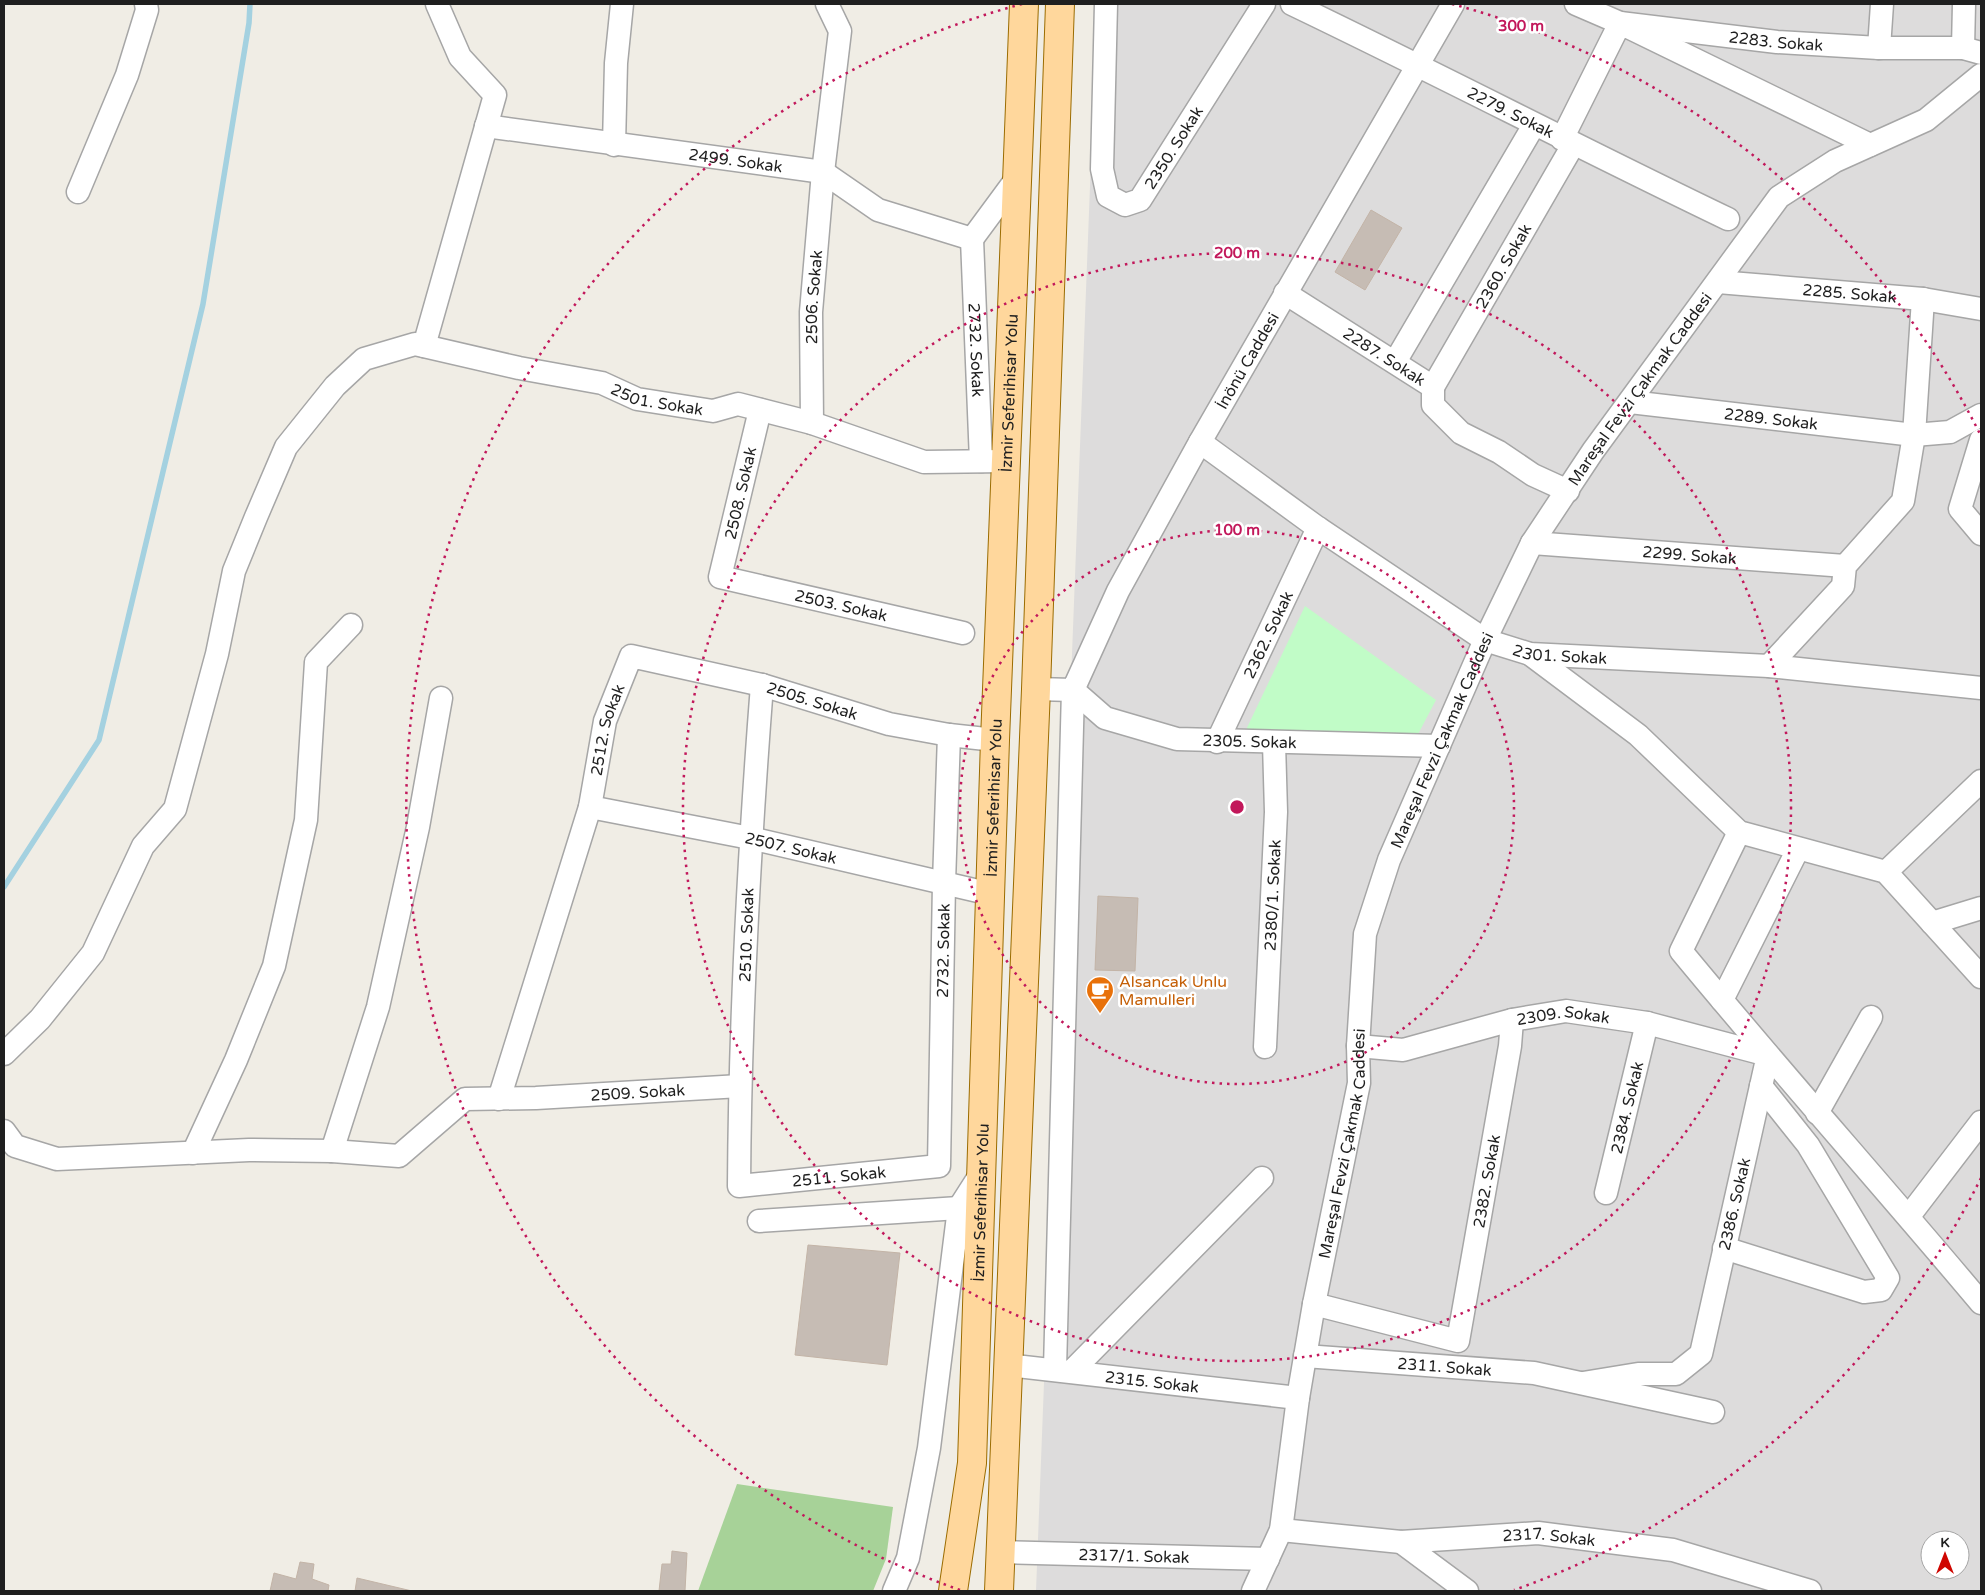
<svg xmlns="http://www.w3.org/2000/svg" width="1985" height="1595" font-family="'Varela Round',sans-serif">
<rect width="100%" height="100%" fill="#f0ede5"/>
<!-- residential -->
<path fill="#dddcdc" fill-rule="evenodd" d="M1097 4H1981V1591H1036ZM1930 1540H1960V1570H1930Z"/>
<!-- forest -->
<path fill="#a7d298" d="M737 1484 893 1507 886 1559 873 1591H698Z"/>
<!-- park -->
<path fill="#c1fcc7" d="M1305 606 1436 700 1416 738 1244 734Z"/>
<g fill="none" stroke-linecap="round" stroke-linejoin="round">
<!-- stream -->
<path stroke="#a4d1e0" stroke-width="5.5" d="M4 887 99 740 203 304 249 23 250 4"/>
</g>
<!-- building -->
<g fill="#c6bcb4" stroke="#c3b4a7">
<path d="M1371 210 1402 228 1365 290 1335 272Z"/>
<path d="M1098 896 1138 898 1135 971 1095 970Z"/>
<path d="M808 1245 900 1253 887 1365 795 1355Z"/>
<path d="M672 1551 687 1553 685 1591H659L662 1564H671Z"/>
<path d="M300 1562 314 1564 312 1579 329 1585 328 1591H270L274 1573 296 1579Z"/>
<path d="M357 1578 412 1591H355Z"/>
</g>
<g fill="none" stroke-linecap="round" stroke-linejoin="round">
<!-- minor casing -->
<g stroke="#a6a6a6" stroke-width="25">
<g id="minor">
<path id="s1" d="M1106 4 1102 169 1108 196 1125 205 1140 200 1264 4"/>
<path id="s2" d="M1292 4C1438 74 1582 149 1728 219"/>
<path id="s3" d="M1576 4 1620 23 1777 42 1879 48H1963L1981 53"/>
<path d="M1879 48 1882 4"/>
<path d="M1963 48 1964 4"/>
<path id="s4" d="M486 126 823 172 878 210 972 239"/>
<path d="M1562 139 1620 23 1870 145"/>
<path d="M614 145 616 63 622 4"/>
<path d="M78 192 127 75 147 10 146 4"/>
<path id="s5" d="M972 239 981 461"/>
<path d="M972 239 1017 178"/>
<path id="s6" d="M1718 282 1923 299 1981 309"/>
<path id="s7" d="M1285 293 1433 387V405L1461 433 1499 452 1533 475 1568 491"/>
<path d="M424 346 495 95 460 57 437 4"/>
<path d="M1395 362 1534 125"/>
<path id="s8" d="M1433 387 1573 145"/>
<path id="s9" d="M1630 402 1914 435 1950 432 1981 415"/>
<path id="s10" d="M760 410 720 577 963 633"/>
<path id="s11" d="M812 423 811 312 823 172 840 31 827 4"/>
<path d="M1981 440 1960 509 1981 534"/>
<path id="s12" d="M1200 442 1318 528 1485 640 1530 654 1769 666 1981 688"/>
<path id="s13" d="M1532 543 1845 566"/>
<path d="M1530 654 1638 735 1739 832 1886 872 1981 977"/>
<path d="M1769 666 1843 586 1845 566 1903 501 1914 435 1923 299"/>
<path id="s14" d="M762 685C749 852 740 1019 739 1186L939 1166 944 883 949 735"/>
<path id="s15" d="M1036 689 1073 690 1118 591 1200 442 1453 4"/>
<path id="s16" d="M1073 690 1105 718 1177 739 1439 746"/>
<path id="s17" d="M1217 742 1318 528"/>
<path id="s18" d="M590 807 750 838 991 894"/>
<path d="M1739 832 1681 951C1779 1070 1882 1185 1981 1303"/>
<path d="M1886 872 1981 781"/>
<path d="M1932 923 1981 908"/>
<path d="M1722 1000 1798 849"/>
<path id="s19" d="M1358 1046 1403 1050 1512 1020 1566 1011 1647 1023 1768 1055 1701 1354 1676 1374H1638L1583 1383"/>
<path id="s20" d="M1265 1047 1276 812 1274 743"/>
<path id="s21" d="M4 1054 40 1019 93 953 143 846 175 809 217 654 234 571 256 517 286 447 335 386 364 359 415 344 519 368 602 383 637 399 713 411 738 404 812 423 924 462 1007 461"/>
<path id="s22" d="M499 1099 590 807 605 721 631 656 762 685 889 724 949 735 995 740"/>
<path d="M1817 1113 1871 1017"/>
<path id="s23" d="M4 1131 15 1146 57 1159 249 1150 332 1151 399 1156 465 1099 536 1098 740 1086"/>
<path d="M332 1151 378 1007 418 827 441 698"/>
<path d="M193 1153 236 1060 274 966 306 820 316 662 351 625"/>
<path id="s24" d="M1606 1193 1647 1023"/>
<path d="M1909 1216 1981 1122"/>
<path d="M759 1221 959 1208"/>
<path d="M1724 1248 1864 1292 1881 1290 1888 1278 1808 1145 1761 1086"/>
<path id="s25" d="M1314 1304 1458 1341 1510 1046 1512 1020"/>
<path id="s26" d="M1305 1356 1534 1373 1713 1412"/>
<path id="s27" d="M1007 1365 1298 1398"/>
<path d="M1055 1369 1073 690"/>
<path d="M1072 1371 1262 1178"/>
<path id="s28" d="M1281 1530 1401 1542 1538 1533 1673 1550 1810 1591"/>
<path d="M1401 1542 1467 1591"/>
<path id="s29" d="M1000 1552 1268 1559"/>
<path d="M894 1591 908 1558 929 1448 959 1208 982 1172"/>
<path id="s30" d="M1253 1591 1281 1530 1298 1398 1314 1304 1359 1083 1358 1046 1365 934 1389 860 1485 640 1532 543 1593 451 1779 197 1835 161 1926 120 1981 75"/>
</g>
</g>
<!-- major casing -->
<g stroke="#9b6c00" stroke-width="30">
<g id="major">
<path id="s31" d="M953 1591 972 1463 995 740 1024 4"/>
<path d="M999 1591 1036 689 1060 4"/>
</g>
</g>
<!-- minor -->
<use href="#minor" stroke="#fff" stroke-width="22"/>
<!-- major -->
<use href="#major" stroke="#ffd79c" stroke-width="28"/>
</g>
<!-- distance rings -->
<g fill="none" stroke="#c2185b" stroke-width="2.5" stroke-dasharray="2.5 5">
<circle cx="1237" cy="807" r="277"/>
<circle cx="1237" cy="807" r="554"/>
<path d="M1981 1178A831 831 0 0 1 1514 1590M960 1590A831 831 0 0 1 1022 4M1452 4A831 831 0 0 1 1981 436"/>
</g>
<!-- icons -->
<defs>
<g id="cafe-pin" transform="scale(1.4375)"><path d="M0 17L-7.5 6A9.5 9.5 0 1 1 7.5 6Z" fill="#e8710a" stroke="#fff"/><path d="M-5.5-4.5H6V0H3Q3 3.5 0 3.5H-2.5Q-5.5 3.5-5.5 0ZM3-3.2v2h1.7v-2ZM-6 4.5H4V6H-6Z" fill="#fff"/></g>
</defs>
<g fill-rule="evenodd">
<use href="#cafe-pin" x="1100" y="990"/>
</g>
<g text-anchor="middle" stroke-width="5" stroke-linejoin="round" paint-order="stroke">
<!-- street labels -->
<g font-size="16" fill="#1f1f1f" stroke="#fff">
<text dy="6" stroke="none"><textPath href="#s3" startOffset="205">2283. Sokak</textPath></text>
<text dy="6" stroke="none"><textPath href="#s2" startOffset="244">2279. Sokak</textPath></text>
<text dy="6" stroke="none"><textPath href="#s1" startOffset="290">2350. Sokak</textPath></text>
<text dy="6" stroke="none"><textPath href="#s4" startOffset="252">2499. Sokak</textPath></text>
<text dy="6" stroke="none"><textPath href="#s8" startOffset="140">2360. Sokak</textPath></text>
<text dy="6" stroke="none"><textPath href="#s6" startOffset="132">2285. Sokak</textPath></text>
<text dy="6" stroke="none"><textPath href="#s11" startOffset="126">2506. Sokak</textPath></text>
<text dy="6" stroke="none"><textPath href="#s5" startOffset="111">2732. Sokak</textPath></text>
<text dy="6" stroke="none"><textPath href="#s7" startOffset="118">2287. Sokak</textPath></text>
<text dy="6" stroke="none"><textPath href="#s15" startOffset="410">İnönü Caddesi</textPath></text>
<text dy="6" stroke="none"><textPath href="#s30" startOffset="1284">Mareşal Fevzi Çakmak Caddesi</textPath></text>
<text dy="6" stroke="none"><textPath href="#s31" startOffset="1200">İzmir Seferihisar Yolu</textPath></text>
<text dy="6" stroke="none"><textPath href="#s21" startOffset="1102">2501. Sokak</textPath></text>
<text dy="6" stroke="none"><textPath href="#s9" startOffset="142">2289. Sokak</textPath></text>
<text transform="translate(740 493) rotate(-77)" y="6">2508. Sokak</text>
<text dy="6" stroke="none"><textPath href="#s13" startOffset="158">2299. Sokak</textPath></text>
<text dy="6" stroke="none"><textPath href="#s10" startOffset="296">2503. Sokak</textPath></text>
<text dy="6" stroke="none"><textPath href="#s17" startOffset="119">2362. Sokak</textPath></text>
<text dy="6" stroke="none"><textPath href="#s12" startOffset="424">2301. Sokak</textPath></text>
<text dy="6" stroke="none"><textPath href="#s22" startOffset="650">2505. Sokak</textPath></text>
<text dy="6" stroke="none"><textPath href="#s22" startOffset="385">2512. Sokak</textPath></text>
<text dy="6" stroke="none"><textPath href="#s30" startOffset="879">Mareşal Fevzi Çakmak Caddesi</textPath></text>
<text dy="6" stroke="none"><textPath href="#s16" startOffset="190">2305. Sokak</textPath></text>
<text dy="6" stroke="none"><textPath href="#s31" startOffset="795">İzmir Seferihisar Yolu</textPath></text>
<text dy="6" stroke="none"><textPath href="#s18" startOffset="205">2507. Sokak</textPath></text>
<text dy="6" stroke="none"><textPath href="#s20" startOffset="152">2380/1. Sokak</textPath></text>
<text transform="translate(746 935) rotate(-88)" y="6">2510. Sokak</text>
<text dy="6" stroke="none"><textPath href="#s14" startOffset="918">2732. Sokak</textPath></text>
<text dy="6" stroke="none"><textPath href="#s19" startOffset="210">2309. Sokak</textPath></text>
<text dy="6" stroke="none"><textPath href="#s23" startOffset="665">2509. Sokak</textPath></text>
<text dy="6" stroke="none"><textPath href="#s24" startOffset="88">2384. Sokak</textPath></text>
<text dy="6" stroke="none"><textPath href="#s30" startOffset="459">Mareşal Fevzi Çakmak Caddesi</textPath></text>
<text dy="6" stroke="none"><textPath href="#s14" startOffset="602">2511. Sokak</textPath></text>
<text dy="6" stroke="none"><textPath href="#s25" startOffset="311">2382. Sokak</textPath></text>
<text dy="6" stroke="none"><textPath href="#s31" startOffset="390">İzmir Seferihisar Yolu</textPath></text>
<text transform="translate(1734 1204) rotate(-77)" y="6">2386. Sokak</text>
<text dy="6" stroke="none"><textPath href="#s26" startOffset="140">2311. Sokak</textPath></text>
<text dy="6" stroke="none"><textPath href="#s27" startOffset="146">2315. Sokak</textPath></text>
<text dy="6" stroke="none"><textPath href="#s28" startOffset="269">2317. Sokak</textPath></text>
<text dy="6" stroke="none"><textPath href="#s29" startOffset="134">2317/1. Sokak</textPath></text>
</g>
<!-- food labels -->
<g font-size="16" fill="#c56008" stroke="#fff" text-anchor="start">
<text x="1119" y="987">Alsancak Unlu<tspan x="1119" dy="18">Mamulleri</tspan></text>
</g>
</g>
<circle cx="1237" cy="807" r="8" fill="#c2185b" stroke="#fff" stroke-width="2.5"/>
<g font-size="15" text-anchor="middle" font-weight="bold" fill="#c2185b" stroke="#fff" stroke-width="5" stroke-linejoin="round" paint-order="stroke">
<text x="1521" y="31">300 m</text>
<text x="1237" y="258">200 m</text>
<text x="1237" y="535">100 m</text>
</g>
<!-- border -->
<rect width="1985" height="1595" fill="none" stroke="#1f1f1f" stroke-width="10"/>
<!-- north arrow -->
<g transform="translate(1945 1555)"><circle r="24" fill="#ffffff" stroke="#a5a5a5"/>
<path d="M0-4L9 19L0 12L-9 19Z" fill="#cf0600"/>
<text y="-8" font-size="14" font-weight="bold" text-anchor="middle" fill="#1f1f1f">K</text>
</g>
</svg>
